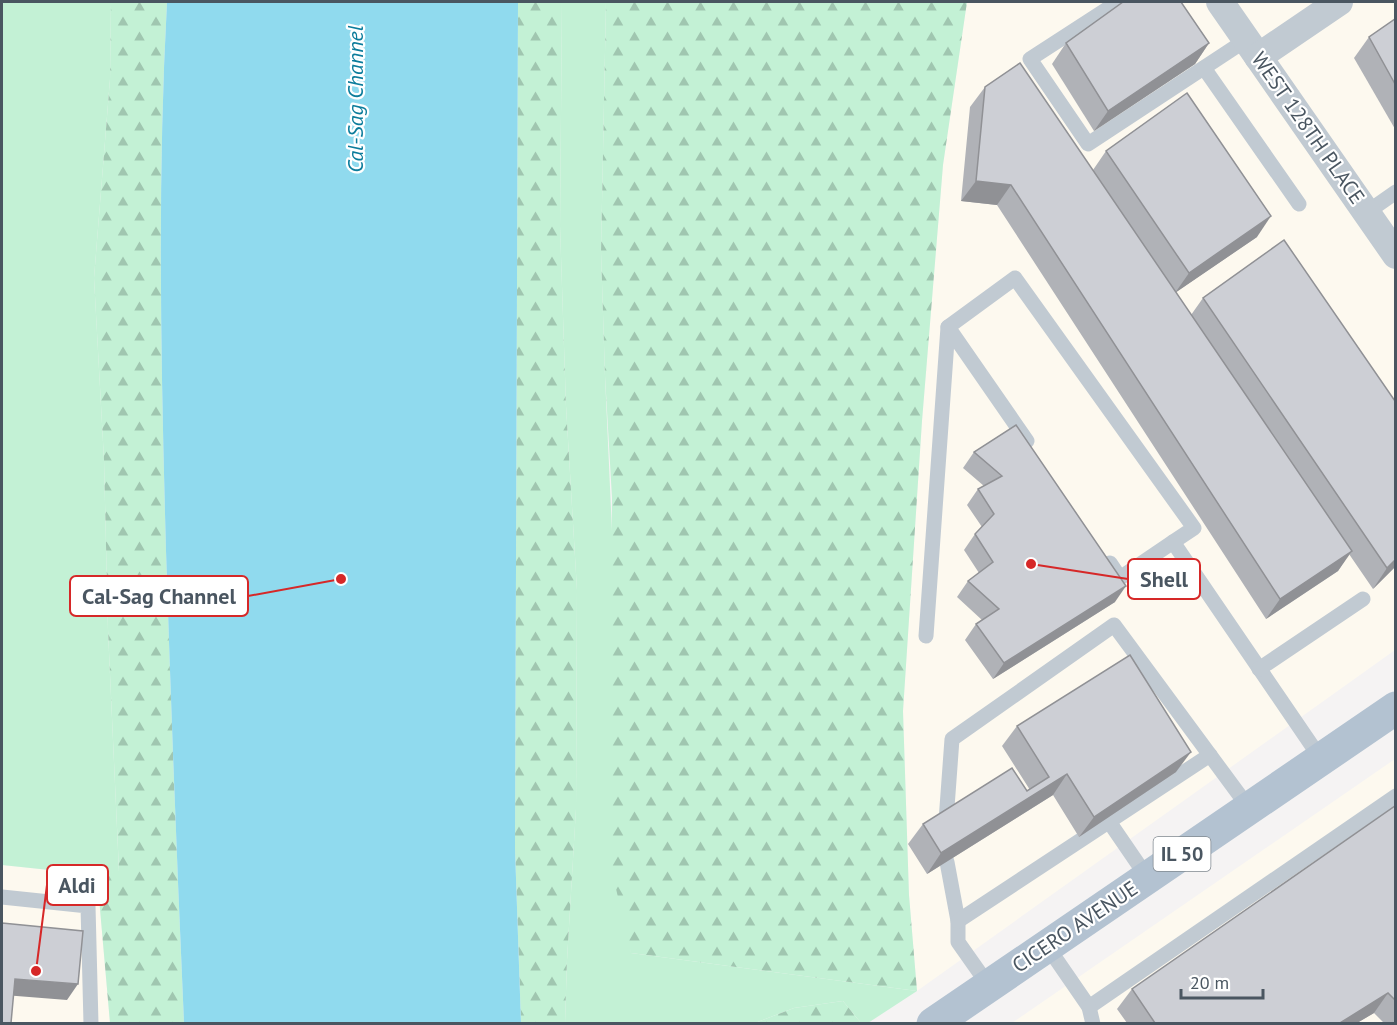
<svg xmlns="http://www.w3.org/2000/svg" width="1397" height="1025" font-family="'PT Sans',sans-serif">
<defs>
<pattern id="forest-firs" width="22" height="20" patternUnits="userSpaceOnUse" patternTransform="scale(1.5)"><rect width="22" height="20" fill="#c3f1d5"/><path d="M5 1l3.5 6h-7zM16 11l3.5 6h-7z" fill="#a0c6b0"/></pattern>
</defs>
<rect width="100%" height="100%" fill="#f5f3f3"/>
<!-- commercial -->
<g fill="#fdf9ef">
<path d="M967 2H1395V650L917 991 909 895 903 711 922 421 943 165Z"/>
<path d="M1395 759V1023H1012Z"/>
<path d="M2 865 97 875 110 1023 2 1024Z"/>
</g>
<!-- green -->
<g fill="#c3f1d5">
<path d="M2 2H111L110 79 94 278 104 460 108 630 119 872 97 875 2 865Z"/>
<path d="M562 2H606L601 252 605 376 631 953 917 991 868 1023H861L843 1001 794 1008 755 1023H565L567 960 576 808 577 590 566 406 560 226Z"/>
</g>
<!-- forest -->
<g fill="url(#forest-firs)">
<path d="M111 2H167C157 185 161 368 166 551 171 709 177 866 184 1023H110L97 875 119 871 108 630 104 460 94 278 110 79Z"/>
<path d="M518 2H562L560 226 566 406 577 590 576 809 567 960 565 1024 521 1023 515 849Z"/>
<path d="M606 2H967L943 165 922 421 903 711 909 895 917 991 631 953 610 863 612 498 605 376 601 252Z"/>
<path d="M843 1001 861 1023H755L794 1008Z"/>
</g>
<!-- water -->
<path fill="#90daee" d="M167 2H518L515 849 521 1023H184C177 866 171 709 166 551 161 368 157 185 167 2Z"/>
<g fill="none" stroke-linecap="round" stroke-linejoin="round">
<!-- lane -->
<g stroke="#c1cad2" stroke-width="15">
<path d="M1118 2 1030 59 1088 144 1246 40"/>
<path d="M1204 68 1299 204"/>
<path d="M1366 213 1396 192"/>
<path d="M948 327 1015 278 1194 528 1173 542"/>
<path d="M1110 563 1120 578 1173 542 1321 759"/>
<path d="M926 636 948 327 1027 441"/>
<path d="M1259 669 1363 599"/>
<path d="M946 821 952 739 1114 625 1249 808"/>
<path d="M1110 823 1147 877"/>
<path d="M947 862 958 921V942L989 986"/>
<path d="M2 897 88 906 91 1024"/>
<path d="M958 921 1210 755"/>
<path d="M1047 946 1089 1007 1396 796"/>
<path d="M1089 1007 1093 1024"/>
</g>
<!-- street -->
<g stroke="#c1cad2" stroke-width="28">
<path d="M1220 2 1396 255"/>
<path d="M1258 57 1339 2"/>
</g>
<!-- primary -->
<path stroke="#b3c2d1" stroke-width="33" d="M933 1024 1396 708"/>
</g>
<!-- wall -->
<g fill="#b0b2b7">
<path d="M1395 19V129L1354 58 1369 37Z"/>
<path d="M1066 43H1209L1195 64 1094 131 1052 64Z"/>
<path d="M985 87 1093 170 1106 151 1257 237 1176 292 1191 315 1203 298 1395 567 1373 589 1349 554 1338 571 1266 619 997 205 961 201 970 107Z"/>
<path d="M1016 425 1115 602 993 679 965 640 976 624 982 620 957 597 968 581 979 573 964 550 975 534 982 527 967 505 978 489 984 486 963 468 974 452Z"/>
<path d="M1017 726 1176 772 1079 837 1053 795 927 874 908 844 923 824 1027 791 1030 790 1002 746Z"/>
<path d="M1395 806V1023H1384L1374 1013 1357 1023H1127L1117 1009 1132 989Z"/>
</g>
<!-- shaded-wall -->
<g fill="#909195">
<path d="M1209 43 1195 64 1094 131 1108 111Z"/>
<path d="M976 181 1011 185 997 205 961 201Z"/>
<path d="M1271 216 1257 237 1175 293 1189 273Z"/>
<path d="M1352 551 1338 571 1266 619 1280 599Z"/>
<path d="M1395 560V567L1373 589 1387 568Z"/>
<path d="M1126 586 1115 602 993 679 1004 663Z"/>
<path d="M1191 752 1176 772 1079 837 1094 817Z"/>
<path d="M1067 774 1053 795 927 874 941 853Z"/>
<path d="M15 979 78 984 67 1000 4 995Z"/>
<path d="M1388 993 1374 1013 1357 1023H1340Z"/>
</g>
<!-- building -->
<g fill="#cdcfd5" stroke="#909195" stroke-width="1.5">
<path d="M1123 2H1181L1209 43 1108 111 1066 43Z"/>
<path d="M1395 19V84L1369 37Z"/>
<path d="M1020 63 1352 551 1280 599 1011 185 976 181 985 87Z"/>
<path d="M1187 93 1271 216 1189 273 1106 151Z"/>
<path d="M1284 240 1395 401V560L1387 568 1203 298Z"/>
<path d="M1016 425 1126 586 1004 663 976 624 999 609 968 581 993 562 975 534 994 514 978 489 1002 476 974 452Z"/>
<path d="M1130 655 1191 752 1094 817 1067 774 941 853 923 824 1012 768 1027 791 1049 777 1017 726Z"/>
<path d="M1395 806V1000L1388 993 1340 1023H1155L1132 989Z"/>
<path d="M2 923 83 931 78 984 15 979 11 1023H2Z"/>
</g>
<g text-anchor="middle" stroke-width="4.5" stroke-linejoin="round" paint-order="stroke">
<!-- shield labels -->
<rect fill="#fff" stroke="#808990" stroke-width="1.5" x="1153.5" y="837" width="57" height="34" rx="4.5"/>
<g font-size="20" font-weight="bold" fill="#4a5661">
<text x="1182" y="861">IL 50</text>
</g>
<!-- street labels -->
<g font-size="21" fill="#4a5661" stroke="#fff">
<text transform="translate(1308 128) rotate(55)" y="7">WEST 128TH PLACE</text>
<text transform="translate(1075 927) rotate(-34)" y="7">CICERO AVENUE</text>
</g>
<!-- water labels -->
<g font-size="22" font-style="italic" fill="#0c7c9b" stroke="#fff">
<text transform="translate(355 99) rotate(-90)" y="8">Cal-Sag Channel</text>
</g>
</g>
<!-- callouts -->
<path fill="none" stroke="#d62828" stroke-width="2" d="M1031 564L1128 579M341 579L248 596M36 971L47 885"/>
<g fill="#d62828" stroke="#fff" stroke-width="2">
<circle cx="1031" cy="564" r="6"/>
<circle cx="341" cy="579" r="6"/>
<circle cx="36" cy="971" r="6"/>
</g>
<g fill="#fff" stroke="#d62828" stroke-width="2">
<rect x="1128" y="559" width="72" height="40" rx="6"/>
<rect x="70" y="576" width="178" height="40" rx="6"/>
<rect x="47" y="865" width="61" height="40" rx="6"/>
</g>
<g font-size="22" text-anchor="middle" font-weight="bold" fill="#4a5661">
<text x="1164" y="587">Shell</text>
<text x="159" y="604">Cal-Sag Channel</text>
<text x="77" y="893">Aldi</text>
</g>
<!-- border -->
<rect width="1397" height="1025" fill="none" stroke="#4a5661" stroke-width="6"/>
<!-- scale -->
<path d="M1181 989v9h82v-9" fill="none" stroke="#4a5661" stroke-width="3"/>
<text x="1190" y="989" font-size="18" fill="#4a5661" stroke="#ffffff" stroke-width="4.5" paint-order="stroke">20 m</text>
</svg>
